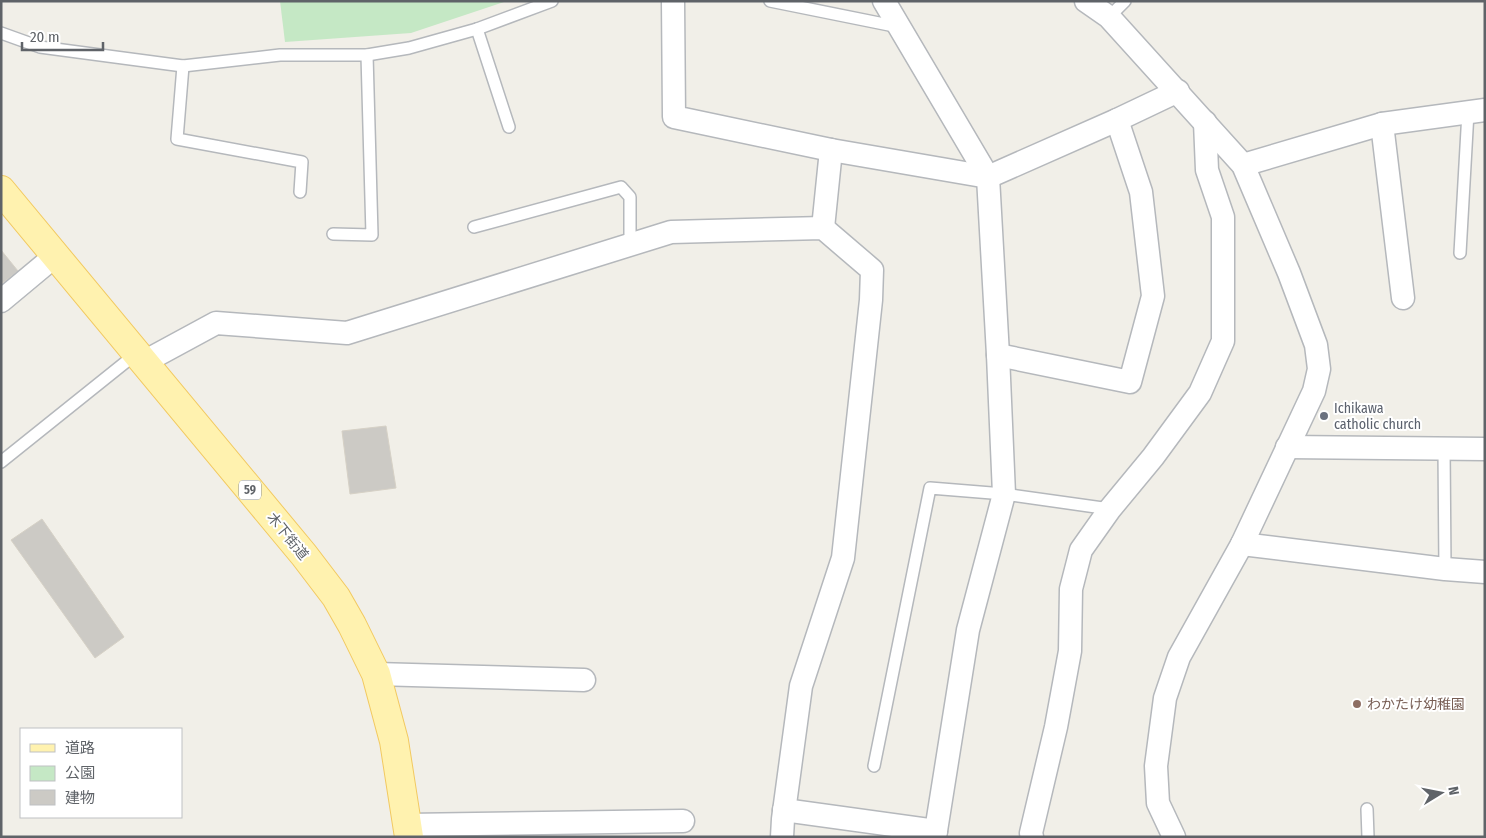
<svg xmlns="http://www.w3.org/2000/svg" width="1486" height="838" font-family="'Fira Sans Condensed','Noto Sans JP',sans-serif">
<rect width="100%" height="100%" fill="#f1efe8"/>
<!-- green -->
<path fill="#c5e8c5" d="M280 1H507L411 33 285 42Z"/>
<!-- building -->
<g fill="#cccac5" stroke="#d6d1c6">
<path d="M1 250 18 271 1 284Z"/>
<path d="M386 426 396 488 350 494 342 431Z"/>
<path d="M42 519 124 637 95 658 11 540Z"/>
</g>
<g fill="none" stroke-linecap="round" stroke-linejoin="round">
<!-- lane casing -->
<g stroke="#b5b8bc" stroke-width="14">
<g id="lane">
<path d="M770 1 899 27"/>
<path d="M1109 17 1125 1"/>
<path d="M477 29 509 127"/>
<path d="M1 33 40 47 183 66 280 55H367L409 48 477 29 552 1"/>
<path d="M183 66 177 139 302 162 300 192"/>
<path d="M474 227 621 187 630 197V245"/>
<path d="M333 234 372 235 367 55"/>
<path d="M1460 253 1468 112"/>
<path d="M1444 448 1445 569"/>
<path d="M1 462 137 353"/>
<path d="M874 766 930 488 1004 494 1110 509"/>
<path d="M1367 809 1368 837"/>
</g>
</g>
<!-- street casing -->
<g stroke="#b5b8bc" stroke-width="25">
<g id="street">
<path d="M673 1 674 117 831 150 988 177 1117 120 1178 91"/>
<path d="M884 1 988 177 998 355 1004 494 968 630 935 837"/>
<path d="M1086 1 1109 17 1243 165 1289 273 1316 345 1319 369 1314 391 1242 544 1179 657 1165 698 1156 766 1158 803 1174 837"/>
<path d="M1382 124 1403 298"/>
<path d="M1243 165 1382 124 1485 110"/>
<path d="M823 228 831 150"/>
<path d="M1 301 55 256"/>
<path d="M998 355 1130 382 1153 296 1141 192 1117 120"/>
<path d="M144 362 216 323 347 333 671 232 823 228 872 270 871 300 843 558 801 686 783 819 782 837"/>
<path d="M1287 447 1485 449"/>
<path d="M1242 544 1445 569 1485 572"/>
<path d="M376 674 584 680"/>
<path d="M784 810 936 831"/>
<path d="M407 825 683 821"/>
<path d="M1032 837 1031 833 1056 727 1070 651 1071 589 1081 550 1110 509 1153 457 1200 393 1223 341V217L1207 170 1205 122"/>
</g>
</g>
<!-- primary casing -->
<g stroke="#f2c960" stroke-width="30">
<path id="primary" d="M1 190 304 555 336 597 352 625 376 674 394 741 409 837"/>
</g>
<!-- lane -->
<use href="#lane" stroke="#fff" stroke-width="11"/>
<!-- street -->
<use href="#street" stroke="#fff" stroke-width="22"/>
<!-- primary -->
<use href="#primary" stroke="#fff2af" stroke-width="28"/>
</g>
<!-- markers -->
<circle fill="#6b7280" stroke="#fff" stroke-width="2" cx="1324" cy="416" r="5"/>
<circle fill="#8d6e63" stroke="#fff" stroke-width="2" cx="1357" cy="704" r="5"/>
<g text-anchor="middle" stroke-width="4" stroke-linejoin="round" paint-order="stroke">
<!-- shield labels -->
<rect fill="#fff" stroke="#8f9295" stroke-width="1" x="239" y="480.5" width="22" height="19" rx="4"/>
<g font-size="12" font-weight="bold" fill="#5f6368">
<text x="250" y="494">59</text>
</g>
<!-- worship labels -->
<g font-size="14" fill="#5b616d" stroke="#fff" text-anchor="start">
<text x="1334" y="413">Ichikawa<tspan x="1334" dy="16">catholic church</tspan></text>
</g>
<!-- street labels -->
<g font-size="14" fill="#5f6368" stroke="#fff">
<text transform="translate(288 536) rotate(51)" y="5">木下街道</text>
</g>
<!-- education labels -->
<g font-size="14" fill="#785e54" stroke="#fff" text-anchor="start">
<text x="1367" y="709">わかたけ幼稚園</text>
</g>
</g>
<!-- border -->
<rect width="1486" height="838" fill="none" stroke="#5f6368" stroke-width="5"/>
<!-- legend -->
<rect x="20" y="728" width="162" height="90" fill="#ffffff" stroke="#bfc1c3"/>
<rect x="30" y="744" width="25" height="8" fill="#fff2af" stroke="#bfc1c3"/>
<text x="65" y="753" font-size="15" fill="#5f6368">道路</text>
<rect x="30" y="766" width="25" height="15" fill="#c5e8c5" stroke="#bfc1c3"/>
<text x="65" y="778" font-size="15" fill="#5f6368">公園</text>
<rect x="30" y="790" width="25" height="15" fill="#cccac5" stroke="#bfc1c3"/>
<text x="65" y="803" font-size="15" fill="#5f6368">建物</text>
<!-- north arrow -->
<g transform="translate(1441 793) rotate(80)" stroke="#ffffff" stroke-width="4" paint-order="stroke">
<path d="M0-4L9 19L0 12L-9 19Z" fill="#5f6368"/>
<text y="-8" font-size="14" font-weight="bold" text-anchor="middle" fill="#5f6368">N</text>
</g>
<!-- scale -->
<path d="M22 42v8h81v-8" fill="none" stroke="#5f6368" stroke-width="2.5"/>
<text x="30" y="42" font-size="15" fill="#5f6368" stroke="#ffffff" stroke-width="4" paint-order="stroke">20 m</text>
</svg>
